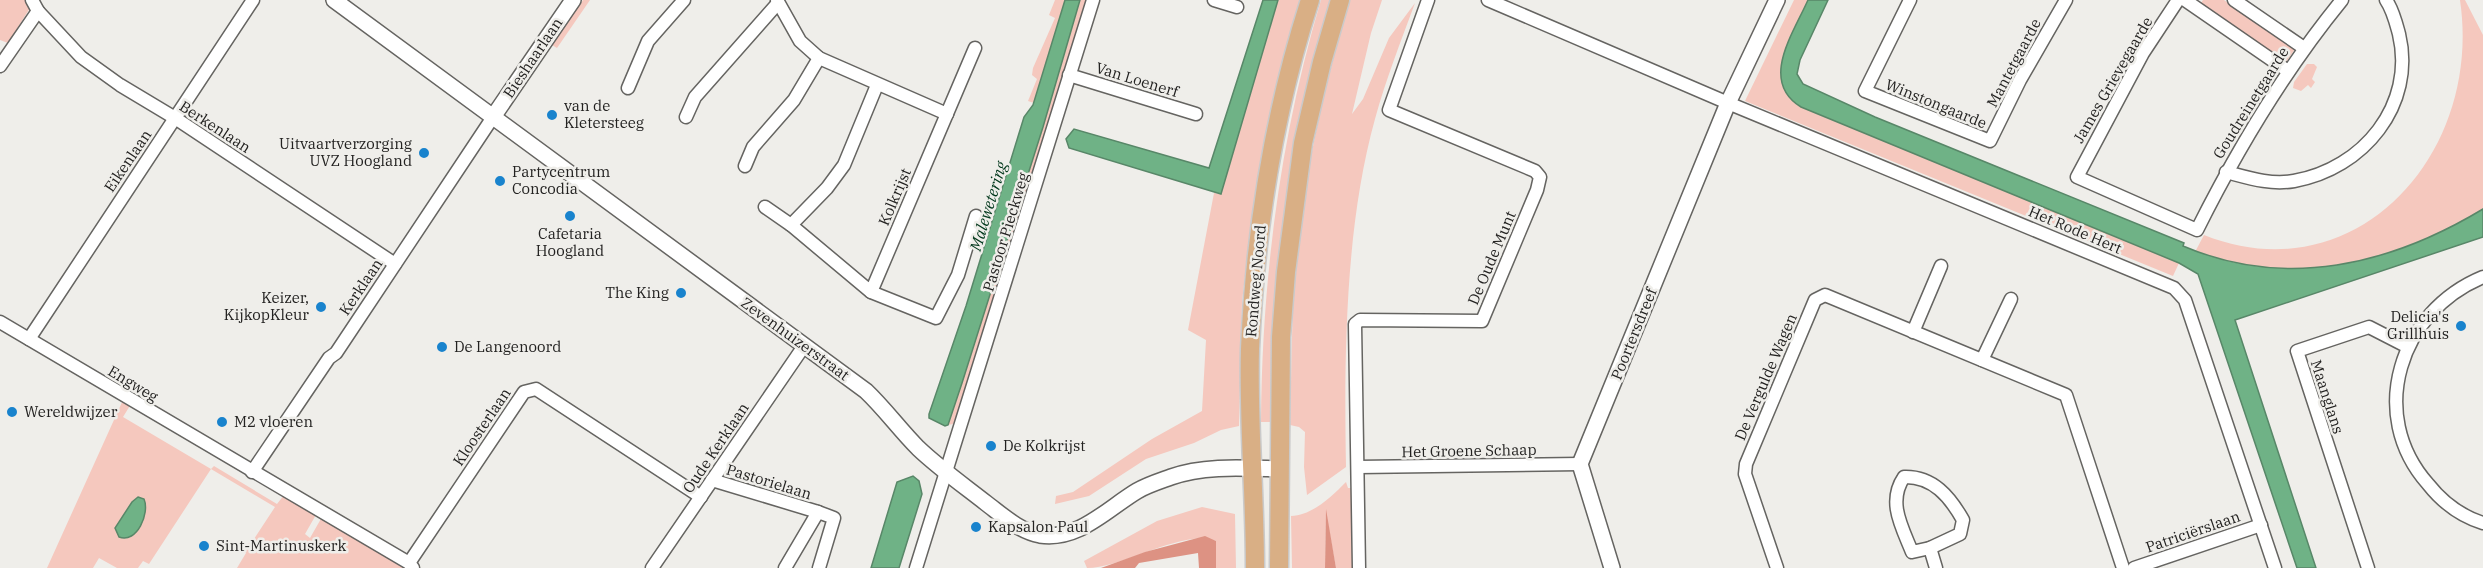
<svg xmlns="http://www.w3.org/2000/svg" width="2483" height="568" font-family="'IBM Plex Serif',serif">
<rect width="100%" height="100%" fill="#efeeea"/>
<!-- green -->
<g fill="#f5c8be" fill-rule="evenodd">
<path d="M0 0H25L30 8 8 43 0 40Z"/>
<path d="M583 0H590L557 48 552 45Z"/>
<path d="M1055 0H1065L1034 103 1028 101 1037 79 1032 75 1033 68 1055 18 1049 15Z"/>
<path d="M1080 0H1088L1054 104 1055 105 1018 226H1016L972 380 953 424 948 425 1041 131Z"/>
<path d="M1278 0H1303L1247 258 1242 302 1239 426 1221 430 1194 443 1146 459 1089 496 1055 504 1056 496 1073 492 1152 439 1202 411 1206 340 1188 330 1214 193 1221 194Z"/>
<path d="M1321 0H1335L1323 42 1274 422H1261C1262 279 1280 137 1321 0Z"/>
<path d="M1349 0H1382L1371 33 1352 114 1363 99 1389 38 1415 3C1401 41 1386 79 1375 119 1345 227 1344 356 1346 467L1307 495 1304 467 1305 432 1299 427 1290 425C1292 364 1291 302 1298 242 1307 159 1327 80 1349 0Z"/>
<path d="M1794 0H1808C1793 34 1759 81 1801 107L2179 263 2173 276 1745 101Z"/>
<path d="M2203 0H2224L2295 49 2286 62 2201 3Z"/>
<path d="M2460 0H2465L2483 35V209C2398 260 2290 291 2195 252L2204 235C2354 295 2483 156 2460 0Z"/>
<path d="M2307 64H2314L2317 67 2312 79 2315 82 2311 88 2308 85 2301 91 2293 88 2294 82Z"/>
<path d="M123 400 131 404 123 417 211 469 214 466 277 504 284 495 317 513 305 534 310 538 322 517 407 568H237L246 553 243 550 250 542H252L275 507 211 469 149 564 143 561 138 568H117L99 558 93 568H47ZM128 512 141 524C135 532 130 541 119 537V522Z"/>
<path d="M1346 482 1348 488H1351L1354 568H1336L1326 514 1325 568H1292L1291 516C1313 515 1331 497 1346 482Z"/>
<path d="M1202 507 1235 514 1236 568H1216V541C1184 528 1123 568 1087 568L1084 561 1157 521Z"/>
</g>
<!-- forest -->
<g fill="#dd9283">
<path d="M1326 509 1336 568H1325Z"/>
<path d="M1205 536 1216 541V568H1199L1198 553 1139 563 1135 568H1101L1145 552Z"/>
</g>
<!-- water -->
<g fill="#6fb286" stroke="#588768" stroke-width="1.5">
<path d="M1065 0H1080L1043 127 962 383 948 425 945 426 929 418V414L966 306 1024 117 1033 105Z"/>
<path d="M1263 0H1278L1221 194 1069 148 1066 139 1074 129 1209 168Z"/>
<path d="M1808 0H1828L1800 60 1797 74 1803 84 1875 117 2184 243 2183 246C2286 290 2390 265 2483 209V237L2235 320 2316 568H2297L2198 274 2179 263 1801 107C1759 81 1793 34 1808 0Z"/>
<path d="M913 476 919 481 922 494 899 568H871L897 482Z"/>
<path d="M138 497 144 499C150 513 137 544 119 537L115 528 132 502Z"/>
</g>
<g fill="none" stroke-linecap="round" stroke-linejoin="round">
<!-- minor casing -->
<g stroke="#656461" stroke-width="15">
<g id="minor">
<path d="M32 0 38 11 81 57 120 85 175 118 395 264"/>
<path d="M777 0 800 41 819 58 947 114"/>
<path d="M1214 0 1237 7"/>
<path d="M1488 0 1728 103 2174 288 2185 300 2275 568"/>
<path d="M1910 0 1865 91 1990 141 2020 80 2066 0"/>
<path d="M2178 0 2143 53 2077 177 2197 230C2238 148 2284 71 2342 0"/>
<path d="M2185 0 2288 71"/>
<path d="M2234 0 2304 48"/>
<path d="M0 66 38 11"/>
<path d="M1069 75 1196 114"/>
<path d="M628 88 648 41 684 0"/>
<path d="M686 117 695 97 778 3"/>
<path d="M745 166 753 147 794 100 819 58"/>
<path d="M2226 172C2249 178 2270 185 2294 181 2363 169 2416 105 2399 34 2396 23 2393 10 2386 0"/>
<path d="M765 207 791 225 871 292 975 48"/>
<path d="M791 225 827 188 844 165 877 85"/>
<path d="M2483 277C2400 311 2366 414 2428 484 2443 503 2460 516 2483 523"/>
<path d="M871 292 936 318 958 275 976 216"/>
<path d="M0 322 409 563 413 568"/>
<path d="M1913 332 1941 266"/>
<path d="M29 339 253 0"/>
<path d="M1982 360 2011 299"/>
<path d="M1358 467 1580 464"/>
<path d="M252 472 329 358 336 353 493 117"/>
<path d="M1904 477C1933 476 1950 497 1963 520L1960 534 1930 548 1912 552C1902 527 1887 502 1904 477Z"/>
<path d="M712 480 818 512"/>
<path d="M1930 548 1936 568"/>
<path d="M409 563 524 392 536 389 701 497"/>
<path d="M652 568 804 346"/>
<path d="M785 568 818 512 834 518 819 568"/>
<path d="M916 568 1093 0"/>
<path d="M1359 568 1355 324 1360 320 1482 321 1537 190 1540 177 1535 171 1389 110 1428 0"/>
<path d="M1777 568 1745 474 1746 464 1815 300 1825 295 2066 395 2123 568"/>
<path d="M2134 568 2261 525"/>
<path d="M2368 568 2297 351 2369 327 2408 347"/>
</g>
</g>
<!-- tertiary casing -->
<g stroke="#656461" stroke-width="18">
<g id="tertiary">
<path d="M334 0 866 391C885 409 900 430 918 448 939 468 963 485 986 503 1002 515 1019 531 1040 535 1078 541 1107 509 1137 491 1147 485 1160 481 1171 477 1204 465 1244 468 1279 469"/>
<path d="M493 117 573 0"/>
<path d="M1612 568 1580 464 1728 103 1777 0"/>
</g>
</g>
<!-- primary casing -->
<g stroke="#cacaca" stroke-width="21">
<g id="primary">
<path d="M1255 568C1255 495 1248 422 1250 349 1255 232 1274 112 1310 0"/>
<path d="M1279 568 1281 337 1286 272 1303 143 1322 62 1340 0"/>
</g>
</g>
<!-- minor -->
<use href="#minor" stroke="#fff" stroke-width="12"/>
<!-- tertiary -->
<use href="#tertiary" stroke="#fff" stroke-width="15"/>
<!-- primary -->
<use href="#primary" stroke="#d9af85" stroke-width="18"/>
</g>
<!-- markers -->
<g fill="#1983cd" stroke="#efeeea" stroke-width="2">
<circle cx="552" cy="115" r="6"/>
<circle cx="424" cy="153" r="6"/>
<circle cx="500" cy="181" r="6"/>
<circle cx="570" cy="216" r="6"/>
<circle cx="681" cy="293" r="6"/>
<circle cx="321" cy="307" r="6"/>
<circle cx="2461" cy="326" r="6"/>
<circle cx="442" cy="347" r="6"/>
<circle cx="12" cy="412" r="6"/>
<circle cx="222" cy="422" r="6"/>
<circle cx="991" cy="446" r="6"/>
<circle cx="976" cy="527" r="6"/>
<circle cx="204" cy="546" r="6"/>
</g>
<g text-anchor="middle" stroke-width="5" stroke-linejoin="round" paint-order="stroke">
<!-- street labels -->
<g font-size="15" fill="#232221" stroke="#efeeea">
<text transform="translate(533 58) rotate(-56)" y="5">Bieshaarlaan</text>
<text transform="translate(2014 63) rotate(-62)" y="5">Mantetgaarde</text>
<text transform="translate(1137 80) rotate(17)" y="5">Van Loenerf</text>
<text transform="translate(2113 80) rotate(-60)" y="5">James Grievegaarde</text>
<text transform="translate(2251 103) rotate(-58)" y="5">Goudreinetgaarde</text>
<text transform="translate(1936 104) rotate(22)" y="5">Winstongaarde</text>
<text transform="translate(215 127) rotate(33)" y="5">Berkenlaan</text>
<text transform="translate(128 161) rotate(-56)" y="5">Eikenlaan</text>
<text transform="translate(895 197) rotate(-67)" y="5">Kolkrijst</text>
<text transform="translate(2075 230) rotate(23)" y="5">Het Rode Hert</text>
<text transform="translate(1006 232) rotate(-73)" y="5">Pastoor Pieckweg</text>
<text transform="translate(1492 258) rotate(-67)" y="5">De Oude Munt</text>
<text transform="translate(1256 281) rotate(-85)" y="5">Rondweg Noord</text>
<text transform="translate(361 287) rotate(-56)" y="5">Kerklaan</text>
<text transform="translate(1634 334) rotate(-68)" y="5">Poortersdreef</text>
<text transform="translate(795 339) rotate(36)" y="5">Zevenhuizerstraat</text>
<text transform="translate(1766 377) rotate(-67)" y="5">De Vergulde Wagen</text>
<text transform="translate(133 384) rotate(31)" y="5">Engweg</text>
<text transform="translate(2327 397) rotate(72)" y="5">Maanglans</text>
<text transform="translate(482 427) rotate(-56)" y="5">Kloosterlaan</text>
<text transform="translate(716 448) rotate(-56)" y="5">Oude Kerklaan</text>
<text transform="translate(1469 451) rotate(-1)" y="5">Het Groene Schaap</text>
<text transform="translate(769 482) rotate(17)" y="5">Pastorielaan</text>
<text transform="translate(2193 532) rotate(-19)" y="5">Patriciërslaan</text>
</g>
<!-- poi labels -->
<g font-size="15" fill="#232221" stroke="#efeeea" text-anchor="start">
<text x="564" y="111">van de<tspan x="564" dy="17">Kletersteeg</tspan></text>
<text x="412" y="149" text-anchor="end">Uitvaartverzorging<tspan x="412" dy="17">UVZ Hoogland</tspan></text>
<text x="512" y="177">Partycentrum<tspan x="512" dy="17">Concodia</tspan></text>
<text x="570" y="239" text-anchor="middle">Cafetaria<tspan x="570" dy="17">Hoogland</tspan></text>
<text x="669" y="298" text-anchor="end">The King</text>
<text x="309" y="303" text-anchor="end">Keizer,<tspan x="309" dy="17">KijkopKleur</tspan></text>
<text x="2449" y="322" text-anchor="end">Delicia's<tspan x="2449" dy="17">Grillhuis</tspan></text>
<text x="454" y="352">De Langenoord</text>
<text x="24" y="417">Wereldwijzer</text>
<text x="234" y="427">M2 vloeren</text>
<text x="1003" y="451">De Kolkrijst</text>
<text x="988" y="532">Kapsalon Paul</text>
<text x="216" y="551">Sint-Martinuskerk</text>
</g>
<!-- water labels -->
<g font-size="16" font-style="italic" fill="#00371b" stroke="#efeeea">
<text transform="translate(988 206) rotate(-73)" y="6">Malewetering</text>
</g>
</g>
</svg>
